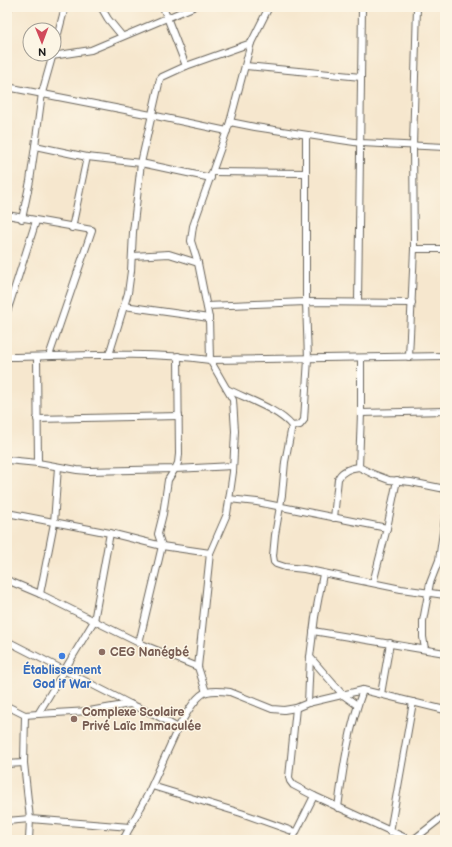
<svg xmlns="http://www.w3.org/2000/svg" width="452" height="847" font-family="'Balsamiq Sans',sans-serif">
<rect width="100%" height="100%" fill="#fcf5e5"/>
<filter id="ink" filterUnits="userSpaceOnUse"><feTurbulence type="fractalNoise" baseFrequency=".025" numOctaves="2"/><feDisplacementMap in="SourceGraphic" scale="8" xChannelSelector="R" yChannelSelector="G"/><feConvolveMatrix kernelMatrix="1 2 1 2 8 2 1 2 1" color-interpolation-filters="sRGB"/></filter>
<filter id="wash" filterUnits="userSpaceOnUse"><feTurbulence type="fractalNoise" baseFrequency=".012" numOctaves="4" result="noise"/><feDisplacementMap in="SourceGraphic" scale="16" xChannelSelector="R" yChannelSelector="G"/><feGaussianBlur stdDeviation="0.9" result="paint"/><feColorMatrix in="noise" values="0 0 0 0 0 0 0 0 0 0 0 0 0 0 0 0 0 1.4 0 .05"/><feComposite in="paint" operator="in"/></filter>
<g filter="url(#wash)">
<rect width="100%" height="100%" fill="#f6e7ce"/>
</g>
<g filter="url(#ink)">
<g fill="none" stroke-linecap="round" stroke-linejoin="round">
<!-- minor casing -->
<g stroke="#68635a" stroke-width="8">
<g id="minor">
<path d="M101 7 108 19 122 36"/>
<path d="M163 7 186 66"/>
<path d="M7 14 9 7"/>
<path d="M54 49 65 7"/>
<path d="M52 56 91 50 193 7"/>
<path d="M246 66 361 77"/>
<path d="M7 87 151 115 227 131"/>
<path d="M230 122 255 127 361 143 445 147"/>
<path d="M35 146 42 93 53 54"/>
<path d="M213 172 306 173"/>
<path d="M7 215 92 230 49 356"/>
<path d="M22 219 30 181 35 146 87 157 141 163 211 178"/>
<path d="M72 228 87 157"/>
<path d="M414 249H445"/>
<path d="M132 256 169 254 198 263"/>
<path d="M358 302 362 7"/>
<path d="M124 306 209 318"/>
<path d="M207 306 306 302 412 303"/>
<path d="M7 312 36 221"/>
<path d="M109 355 128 293 131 271 133 232 141 163 160 79 162 77 186 66 251 43"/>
<path d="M7 357C75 356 143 351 210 360L445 356"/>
<path d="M37 357 38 463"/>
<path d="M409 357 414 249 413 146 417 7"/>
<path d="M361 358V413L359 467 373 474 389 480 411 482 445 489"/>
<path d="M227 389C247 399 278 409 292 426L285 462 282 495 275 535 273 556 274 562 276 564 285 567 304 569 401 589 445 595"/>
<path d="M361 413 445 411"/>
<path d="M37 419 179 416"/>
<path d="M292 426 300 425 304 420 308 359 306 302V135"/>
<path d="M7 460 38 463 77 470 88 471 175 469 178 463 179 454 178 356"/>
<path d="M229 499 257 502 387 528"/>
<path d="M7 513 110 533 162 546 210 553"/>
<path d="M334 518 338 479C341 471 351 468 359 467"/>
<path d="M7 580 40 594 139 643 198 667"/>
<path d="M373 583 387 528 397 480"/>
<path d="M40 594 54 523 58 467"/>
<path d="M313 631 445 653"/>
<path d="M7 641 130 704 154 714 178 728C184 718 196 694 207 692 214 690 223 691 230 692L272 709 284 710 296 708 308 703 363 690 445 710"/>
<path d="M139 643 162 546 158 534 163 514 168 480 175 469 233 466"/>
<path d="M425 649 423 637V621L430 583 439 560 445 518"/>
<path d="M310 657 343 695 357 705"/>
<path d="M206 692 198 667 210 553 227 514 233 472 235 431 233 400 210 360 209 318 198 263 191 241 193 226 230 122 251 43 269 7"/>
<path d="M381 694 390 643"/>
<path d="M308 703 310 657 315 617 323 574"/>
<path d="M7 706 25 715 38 714 94 621 110 533"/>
<path d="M296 708 289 777 290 781 293 785 314 796 410 840"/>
<path d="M38 714 89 711 130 704"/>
<path d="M25 715 24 763 30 819 29 840"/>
<path d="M7 764 24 763"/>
<path d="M152 786 241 813 295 832"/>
<path d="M338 808C343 768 349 728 363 690"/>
<path d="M7 821 30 819 130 827"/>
<path d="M390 832 413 702"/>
<path d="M124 838 133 840"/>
<path d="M123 840 147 796 178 728"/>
<path d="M292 840 314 796"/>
<path d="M413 840 445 815"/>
</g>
</g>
<!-- minor -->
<use href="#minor" stroke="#fff" stroke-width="6"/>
</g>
</g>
<!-- markers -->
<g fill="#8d6e63" stroke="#fcf5e5" stroke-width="1.5">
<circle cx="102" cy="652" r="4"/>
<circle cx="74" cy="719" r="4"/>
</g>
<circle fill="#3f7fe0" stroke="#fcf5e5" stroke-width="1.5" cx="62" cy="656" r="4"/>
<g text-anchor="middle" stroke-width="3" stroke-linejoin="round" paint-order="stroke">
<!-- education labels -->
<g font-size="12" font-weight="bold" fill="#785e54" stroke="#fcf5e5" text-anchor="start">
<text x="110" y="656">CEG Nanégbé</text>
<text x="82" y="716">Complexe Scolaire<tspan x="82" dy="14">Privé Laïc Immaculée</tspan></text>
</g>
<!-- shop labels -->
<g font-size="12" font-weight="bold" fill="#366cbe" stroke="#fcf5e5">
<text x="62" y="674">Établissement<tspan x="62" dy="14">God if War</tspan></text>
</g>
</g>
<!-- margin -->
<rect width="452" height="847" fill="none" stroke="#fcf5e5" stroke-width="24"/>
<!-- north arrow -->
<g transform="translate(42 42) rotate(179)"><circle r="19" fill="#fcf5e5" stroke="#a29e95"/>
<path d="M0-3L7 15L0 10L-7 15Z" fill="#d1495b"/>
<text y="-6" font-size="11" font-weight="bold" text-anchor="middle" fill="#1c1c1c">N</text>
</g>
</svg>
